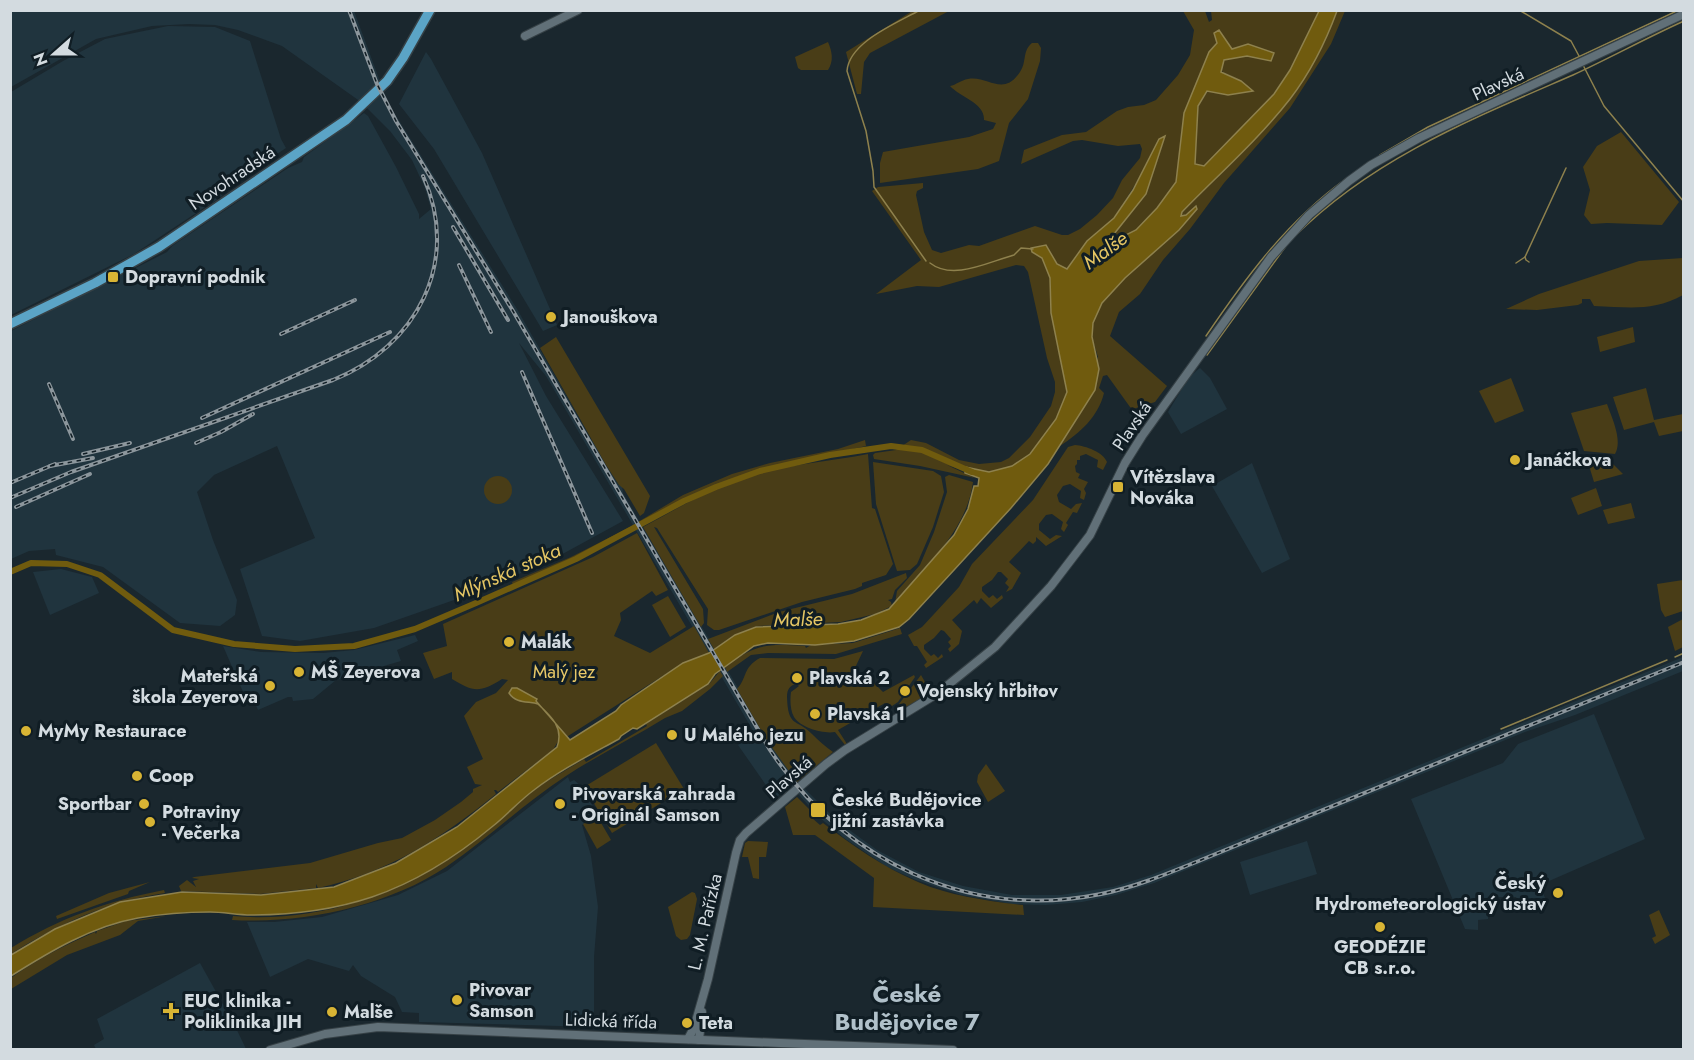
<svg xmlns="http://www.w3.org/2000/svg" width="1694" height="1060" font-family="Jost,sans-serif">
<rect width="100%" height="100%" fill="#1a272e"/>
<!-- built -->
<g fill="#20343e">
<path d="M11 11H354L388 103 517 309 592 441 596 443 606 465 619 485 622 486 623 493 638 519 773 747 801 785 837 821 877 850 919 872 963 886 1012 895H1061L1113 887 1151 875 1683 657V671L1575 715 1525 732 1154 883 1116 895 1082 902 1046 905 1011 904 961 895 916 880 887 867 844 838 819 817 791 786 775 798 738 745 745 740 743 736 752 729 546 376 519 343 546 396 623 521 546 563 457 599 374 628 300 641 262 636 240 569 315 538 277 446 214 475 197 492 213 540 237 600 235 615 220 626 180 623 103 567 56 555 55 549 29 551 11 559V331L167 252 172 246 288 168 302 162 304 157 364 113 368 116 396 167 419 214V219L431 209 425 188 412 160 390 131 361 102 282 46 238 30 215 25 189 24 152 26 96 39 11 87Z"/>
<path d="M168 26 215 27 250 41 281 139 286 148 220 192 222 196 134 254 11 315V92L63 61 105 39Z"/>
<path d="M426 52 431 59 482 153 557 325 543 331 434 149 399 104Z"/>
<path d="M1200 368 1210 378 1227 409 1181 434 1168 412 1189 377Z"/>
<path d="M1252 463 1290 559 1262 573 1212 486Z"/>
<path d="M61 569 92 577 99 593 50 615 33 572Z"/>
<path d="M415 635 418 641 397 650 401 661 336 680 313 699 293 701 292 697H288L258 710 250 692 244 694 223 646 261 652 323 653 354 650Z"/>
<path d="M1594 714 1645 839 1540 885 1547 903 1524 912 1516 897H1489L1488 919 1478 920V930L1465 929 1411 799 1503 763 1518 744Z"/>
<path d="M568 777 570 782 574 780 582 787 598 815 582 825 591 856 598 907 594 957V1027L419 1022V1013L402 1012 395 997 361 976 353 965 349 971 308 959 270 977 247 922H274L322 917 398 895 447 871Z"/>
<path d="M1307 841 1317 874 1250 895 1240 862Z"/>
<path d="M200 963 235 1026 246 1049H96L94 1045 104 1039 97 1019Z"/>
</g>
<!-- green -->
<g fill="#493d17">
<path d="M914 10 949 11 870 53 864 62 861 94H857L846 52Z"/>
<path d="M1183 11H1205L1209 22 1212 20 1211 11H1319L1290 70 1274 94 1204 166 1195 164 1198 106 1208 91 1228 95 1241 81 1221 71 1224 60 1247 56 1271 61 1274 54 1248 44 1232 49 1219 30 1217 43 1209 52 1184 113 1176 182 1157 208 1136 230 1116 240 1113 234 1146 194 1165 137 1114 218 1087 241 1067 269 1057 264 1046 245 1032 252 1042 258 1050 278 1051 313 1067 392 1056 419 1030 454 1012 466 989 472 966 468 965 471 947 465 975 478 920 466 874 459 873 455 875 453 896 450 911 440 926 443 959 460 979 464 1001 462 1009 458 1030 437 1051 406 1055 392V382L1047 358 1028 272 1024 266 1016 265 939 287 917 286 876 294 921 260 872 191 878 187 923 183V188L917 191 916 195 924 232 932 250 941 253 969 245 979 246 1035 226 1062 235H1068L1080 229 1097 215 1113 198 1122 180 1140 158 1142 149 1140 144 1118 146 1082 140 1073 141 1021 164 1024 150 1062 135 1086 132 1117 111 1128 107 1144 105 1156 100 1178 75 1190 55 1194 30Z"/>
<path d="M1337 11H1345L1331 44 1290 108 1224 183 1190 229 1163 260 1140 294 1119 312 1110 336 1167 386 1155 402 1133 409 1130 407 1107 375 1103 376 1099 388 1104 393C1098 417 1080 433 1060 446L1075 421 1098 357 1092 338 1093 323 1102 303 1125 278 1179 230 1196 206 1186 216H1181L1182 212C1218 175 1258 140 1290 99 1310 73 1326 41 1337 11Z"/>
<path d="M828 42C832 51 834 61 828 70H801L798 68 795 57Z"/>
<path d="M1032 43H1038L1041 48 1040 61 1028 99 1009 123 999 161 978 169 880 183V163L883 152 969 137 993 129 996 123 984 120C985 103 960 97 950 86 956 85 961 80 968 79 988 75 1003 98 1020 72 1027 62 1022 51 1032 43Z"/>
<path d="M1621 132 1679 202 1662 225 1607 223 1591 224 1584 215 1590 190 1583 167 1597 146Z"/>
<path d="M1683 258V295C1652 312 1628 307 1594 306L1590 299H1582V303L1578 305 1537 310 1506 309 1539 294 1639 261Z"/>
<path d="M1633 327 1635 342 1600 352 1597 337Z"/>
<path d="M556 337 650 496 644 513 640 516 624 489 619 485 606 465 540 348Z"/>
<path d="M1511 378 1524 411 1495 423 1479 391Z"/>
<path d="M1646 388 1654 420 1683 414V431L1659 436 1654 422 1624 430 1613 397Z"/>
<path d="M1607 404C1612 418 1623 441 1615 454L1584 451 1571 413Z"/>
<path d="M865 440 866 446 759 470 740 476 680 502 640 524 638 522 683 495 732 474 770 463 838 449Z"/>
<path d="M1075 445C1086 446 1103 452 1107 462L1103 470 1097 467 1098 460 1086 454 1080 456V460H1077V464L1075 466 1076 472 1080 474 1078 478 1088 482 1084 489 1086 493 1084 500 1080 498 1081 491 1070 484 1063 486 1057 495 1059 502 1071 509 1076 504 1082 503 1077 513 1073 512 1066 523 1068 525 1064 532 1061 529 1063 522 1052 514 1046 515 1039 524V530L1050 539 1056 535 1062 536 1046 546 1036 537V541L1033 544 1029 541 1009 562 1021 573 1012 589 1006 592 1009 587 1005 583 1008 579 1001 572H998L992 580 982 587V591L989 598 993 595 997 599 1002 595 1003 598 991 608 981 598 977 604 974 600 952 620 962 631 959 644 950 652 948 649 951 646 948 642 951 639 944 631 941 630 934 638 924 645V649L931 656 934 654 938 658 942 654 943 657 926 668 924 665 927 662 917 646H914L908 635 922 627 959 587 972 564 1033 500 1068 447Z"/>
<path d="M868 454 872 508 875 509 893 564 886 575 862 583V586L855 589 802 602 719 630H714L707 625 708 609 657 528 654 527 703 609 704 623 701 627 643 527C682 506 716 485 759 473 795 464 832 461 868 454Z"/>
<path d="M1587 459 1612 463 1623 474 1594 482Z"/>
<path d="M873 462 933 471 941 476 944 492 933 527 917 564 910 570 897 571 876 504Z"/>
<path d="M949 475 973 482C967 531 924 567 895 603L897 591 920 565 934 532 947 492 945 477Z"/>
<circle cx="498" cy="490" r="14"/>
<path d="M1596 488 1602 506 1578 515 1571 498Z"/>
<path d="M1631 503 1635 518 1608 524 1603 510Z"/>
<path d="M634 525 635 527 588 551 513 585 512 582 571 557Z"/>
<path d="M637 533 668 590 656 596 652 591 620 613 621 620 614 636 650 653 694 626 709 653 683 663 557 743 553 750 498 792 496 790H494L496 794C439 840 387 873 318 888L316 884V888L260 894 181 891 179 886 187 880 196 887 193 881 199 879 192 878 194 877 310 863 378 843 402 838 435 820 461 802 473 792V789L482 785 475 784 467 767 483 759 464 716 476 702 496 693 508 680 502 679C480 693 473 692 452 679V672L434 679 423 653 447 646 443 624 593 557Z"/>
<path d="M906 573 907 578 895 590 892 599 888 600 891 602 892 606 875 614 841 622 757 626 734 635 714 649 708 639 779 612 852 594Z"/>
<path d="M1683 580V611L1665 617 1661 610 1657 584Z"/>
<path d="M668 596 686 627 670 637 652 605Z"/>
<path d="M1683 619V647L1675 651 1668 627Z"/>
<path d="M900 628 902 634 836 654 768 653 751 655 727 672 725 667C756 643 767 644 805 646L806 648 811 645 853 643Z"/>
<path d="M863 651 854 670 869 678 883 692 914 675 915 677 898 702 889 708 885 703 838 730 847 744 845 745 835 732C823 734 801 728 794 717 790 710 790 699 791 692L799 686 797 684C790 685 787 689 787 697 788 728 796 718 812 734 818 740 826 747 833 752L797 782 768 742 737 689C748 677 742 668 760 658L834 659Z"/>
<path d="M720 671 723 676 710 689 682 711 665 718C633 738 598 755 566 776 524 803 488 839 446 867 388 906 302 924 232 920L233 916C305 923 387 900 447 860 478 840 504 814 533 791 549 779 567 770 584 759L586 762 647 726 646 724 709 684Z"/>
<path d="M921 675 929 689 927 695 897 712 899 704Z"/>
<path d="M656 743 684 789 612 833 584 787Z"/>
<path d="M986 764 1005 791 988 802 977 782 978 775Z"/>
<path d="M797 797 815 815 812 818 820 825 823 823C853 846 883 867 918 882 950 896 988 901 1023 905L1024 915 873 907 874 878 815 835H793L785 807Z"/>
<path d="M597 816 611 840 597 849 583 824Z"/>
<path d="M748 841 768 842 766 857H759V879L753 878 748 857H742L745 843Z"/>
<path d="M150 882 129 891 128 894 57 919 56 916 109 893Z"/>
<path d="M164 890 165 893C109 901 58 924 11 954V948C60 918 107 901 164 890Z"/>
<path d="M692 892 695 893 697 899 690 935 687 939 681 940 676 936 668 907Z"/>
<path d="M1659 910 1670 935 1655 944 1652 938 1656 936 1649 915Z"/>
<path d="M167 916 138 921 120 935 67 955 11 989V978C37 959 65 945 95 932L96 934 97 931 126 921Z"/>
</g>
<!-- water -->
<path fill="#705b0e" stroke="#8e814d" stroke-width="1.5" d="M1319 11H1337C1326 41 1310 73 1290 99 1258 140 1218 175 1182 212L1181 216 1186 215 1196 206 1197 209 1179 230 1125 278 1102 303 1093 323 1092 337 1099 369 1095 390 1048 464 1011 508 909 619 899 627 854 641 815 645 768 643 754 646 715 674 708 684 637 729 633 728 621 736 619 739C590 755 560 770 534 790 519 801 507 815 493 826 457 856 416 882 372 897 333 910 292 915 251 915 237 915 224 912 210 912 187 912 161 914 138 918 92 926 49 952 11 976V955L55 929 120 902 182 892 261 895 334 887 396 863 457 827 557 747C564 728 552 717 538 704 529 701 516 704 509 693L512 688H517L537 699 536 701 570 740 616 711 621 705 683 663 709 653 735 635 756 627 838 624 861 620 889 609 954 535 968 509 974 486H978L979 478 965 473V467L989 472 1012 466 1030 454 1056 419 1067 392 1051 313 1050 278 1042 258 1032 252 1031 248 1046 245 1057 264 1067 269 1087 241 1114 218 1133 190 1159 139 1165 136 1146 194 1114 234 1116 240 1136 230 1157 208 1176 182 1184 113 1209 52 1217 43 1214 33 1219 30 1232 49 1248 44 1274 53 1271 61 1247 56 1224 60 1221 72 1241 81 1253 91 1228 95 1207 91 1198 106 1195 164 1204 166 1274 94 1290 70Z"/>
<g fill="none" stroke-linecap="round" stroke-linejoin="round">
<!-- stream -->
<g stroke="#8e814d" stroke-width="1.5">
<path d="M920 10C897 23 849 42 847 71L866 131 873 171 874 187 926 261"/>
<path d="M1519 10 1571 41 1579 56"/>
<path d="M1583 65 1604 106 1684 202"/>
<path d="M1380 155 1428 127 1679 10"/>
<path d="M1295 236C1373 158 1474 118 1573 75 1610 58 1646 38 1684 21"/>
<path d="M1525 257 1526 260 1529 262"/>
<path d="M930 263C953 281 988 262 1014 255L1021 248 1033 249"/>
<path d="M1516 263 1525 257 1566 168"/>
<path d="M1206 336C1246 277 1288 220 1347 178"/>
<path d="M1207 355 1286 246"/>
<path d="M1675 657 1684 653"/>
<path d="M1501 729 1667 660"/>
</g>
<!-- canal -->
<path stroke="#705b0e" stroke-width="6" d="M10 572 31 563 67 564 100 575 173 630 234 644 295 649 354 646 415 629 476 603 576 559 684 501 716 487 760 471 830 455 891 446 922 450 972 472"/>
<!-- minor casing -->
<g stroke="#364146" stroke-width="10">
<g id="minor">
<path d="M525 36 578 10"/>
<path d="M688 1039 694 1028 708 979 736 853 740 840 746 833 826 764 845 750 938 693 995 647 1051 586 1090 535 1125 463 1142 436 1271 257 1309 215 1349 181 1371 165 1419 138 1684 14"/>
<path d="M699 1040 702 1012"/>
<path d="M270 1050 325 1034 378 1027 953 1050"/>
</g>
</g>
<!-- major casing -->
<g stroke="#364146" stroke-width="12">
<path id="major" d="M10 324 95 283 159 247 346 120 387 81 403 58 430 10"/>
</g>
<!-- minor -->
<use href="#minor" stroke="#617078" stroke-width="8"/>
<!-- major -->
<use href="#major" stroke="#5ba4c6" stroke-width="9"/>
<!-- rail casing -->
<g stroke="#8c969c" stroke-width="4">
<g id="rail">
<path d="M349 10 377 84 396 121 513 311 770 750C844 861 968 921 1101 894 1136 887 1169 873 1201 860L1684 662"/>
<path d="M453 227 508 320"/>
<path d="M459 265 491 332"/>
<path d="M281 334 355 300"/>
<path d="M522 372 592 533"/>
<path d="M49 384 73 439"/>
<path d="M202 418 390 332"/>
<path d="M196 443 221 432 253 414"/>
<path d="M83 454 130 443"/>
<path d="M50 466 93 458"/>
<path d="M10 483 55 464"/>
<path d="M10 498 71 472 333 380C416 347 462 262 423 176"/>
<path d="M16 507 90 474"/>
</g>
</g>
<!-- rail -->
<use href="#rail" stroke="#101d24" stroke-width="1.5" stroke-dasharray="4.5" stroke-linecap="butt"/>
</g>
<!-- markers -->
<g fill="#d8b434" stroke="#101d24" stroke-width="2">
<rect x="107" y="271" width="12" height="12" rx="3"/>
<circle cx="551" cy="317" r="6"/>
<circle cx="1515" cy="460" r="6"/>
<rect x="1112" y="481" width="12" height="12" rx="3"/>
<circle cx="509" cy="642" r="6"/>
<circle cx="299" cy="672" r="6"/>
<circle cx="797" cy="678" r="6"/>
<circle cx="270" cy="686" r="6"/>
<circle cx="905" cy="691" r="6"/>
<circle cx="815" cy="714" r="6"/>
<circle cx="26" cy="731" r="6"/>
<circle cx="672" cy="735" r="6"/>
<circle cx="137" cy="776" r="6"/>
<circle cx="144" cy="804" r="6"/>
<circle cx="560" cy="804" r="6"/>
<rect x="810" y="802" width="16" height="16" rx="3"/>
<circle cx="150" cy="822" r="6"/>
<circle cx="1558" cy="893" r="6"/>
<circle cx="1380" cy="927" r="6"/>
<circle cx="457" cy="1000" r="6"/>
<path d="M168 1002h6v6h6v6h-6v6h-6v-6h-6v-6h6z"/>
<circle cx="332" cy="1012" r="6"/>
<circle cx="687" cy="1023" r="6"/>
</g>
<g text-anchor="middle" stroke-width="6" stroke-linejoin="round" paint-order="stroke">
<!-- street labels -->
<g font-size="18" fill="#d3dbe0" stroke="#101d24">
<text transform="translate(1498 84) rotate(-25)" y="6">Plavská</text>
<text transform="translate(232 178) rotate(-34)" y="6">Novohradská</text>
<text transform="translate(1132 426) rotate(-56)" y="6">Plavská</text>
<text transform="translate(789 777) rotate(-41)" y="6">Plavská</text>
<text transform="translate(705 922) rotate(-77)" y="6">L. M. Pařízka</text>
<text transform="translate(611 1021) rotate(2)" y="6">Lidická třída</text>
</g>
<!-- poi labels -->
<g font-size="18" font-weight="bold" fill="#d3dbe0" stroke="#101d24" text-anchor="start">
<text x="125" y="283">Dopravní podnik</text>
<text x="563" y="323">Janouškova</text>
<text x="1527" y="466">Janáčkova</text>
<text x="1130" y="483">Vítězslava<tspan x="1130" dy="21">Nováka</tspan></text>
<text x="521" y="648">Malák</text>
<text x="311" y="678">MŠ Zeyerova</text>
<text x="258" y="682" text-anchor="end">Mateřská<tspan x="258" dy="21">škola Zeyerova</tspan></text>
<text x="809" y="684">Plavská 2</text>
<text x="917" y="697">Vojenský hřbitov</text>
<text x="827" y="720">Plavská 1</text>
<text x="38" y="737">MyMy Restaurace</text>
<text x="684" y="741">U Malého jezu</text>
<text x="149" y="782">Coop</text>
<text x="572" y="800">Pivovarská zahrada<tspan x="572" dy="21">- Originál Samson</tspan></text>
<text x="832" y="806">České Budějovice<tspan x="832" dy="21">jižní zastávka</tspan></text>
<text x="132" y="810" text-anchor="end">Sportbar</text>
<text x="162" y="818">Potraviny<tspan x="162" dy="21">- Večerka</tspan></text>
<text x="1546" y="889" text-anchor="end">Český<tspan x="1546" dy="21">Hydrometeorologický ústav</tspan></text>
<text x="1380" y="953" text-anchor="middle">GEODÉZIE<tspan x="1380" dy="21">CB s.r.o.</tspan></text>
<text x="469" y="996">Pivovar<tspan x="469" dy="21">Samson</tspan></text>
<text x="184" y="1007">EUC klinika -<tspan x="184" dy="21">Poliklinika JIH</tspan></text>
<text x="344" y="1018">Malše</text>
<text x="699" y="1029">Teta</text>
</g>
<!-- park labels -->
<g font-size="18" fill="#e8c968" stroke="#101d24">
<text x="564" y="678">Malý jez</text>
</g>
<!-- water labels -->
<g font-size="20" font-style="italic" fill="#e5c664" stroke="#101d24">
<text transform="translate(1105 250) rotate(-36)" y="7">Malše</text>
<text transform="translate(507 572) rotate(-24)" y="7">Mlýnská stoka</text>
<text transform="translate(798 619) rotate(-2)" y="7">Malše</text>
</g>
<!-- district labels -->
<g font-size="24" font-weight="bold" fill="#b1c1ca" stroke="#101d24">
<text x="907" y="1002">České<tspan x="907" dy="28">Budějovice 7</tspan></text>
</g>
</g>
<!-- border -->
<rect width="1694" height="1060" fill="none" stroke="#d3dbe0" stroke-width="24"/>
<!-- north arrow -->
<g transform="translate(54 54) rotate(249)" stroke="#101d24" stroke-width="4.5" paint-order="stroke">
<path d="M0-4.5L10 22L0 15L-10 22Z" fill="#d3dbe0"/>
<text y="-9" font-size="16" font-weight="bold" text-anchor="middle" fill="#d3dbe0">N</text>
</g>
</svg>
